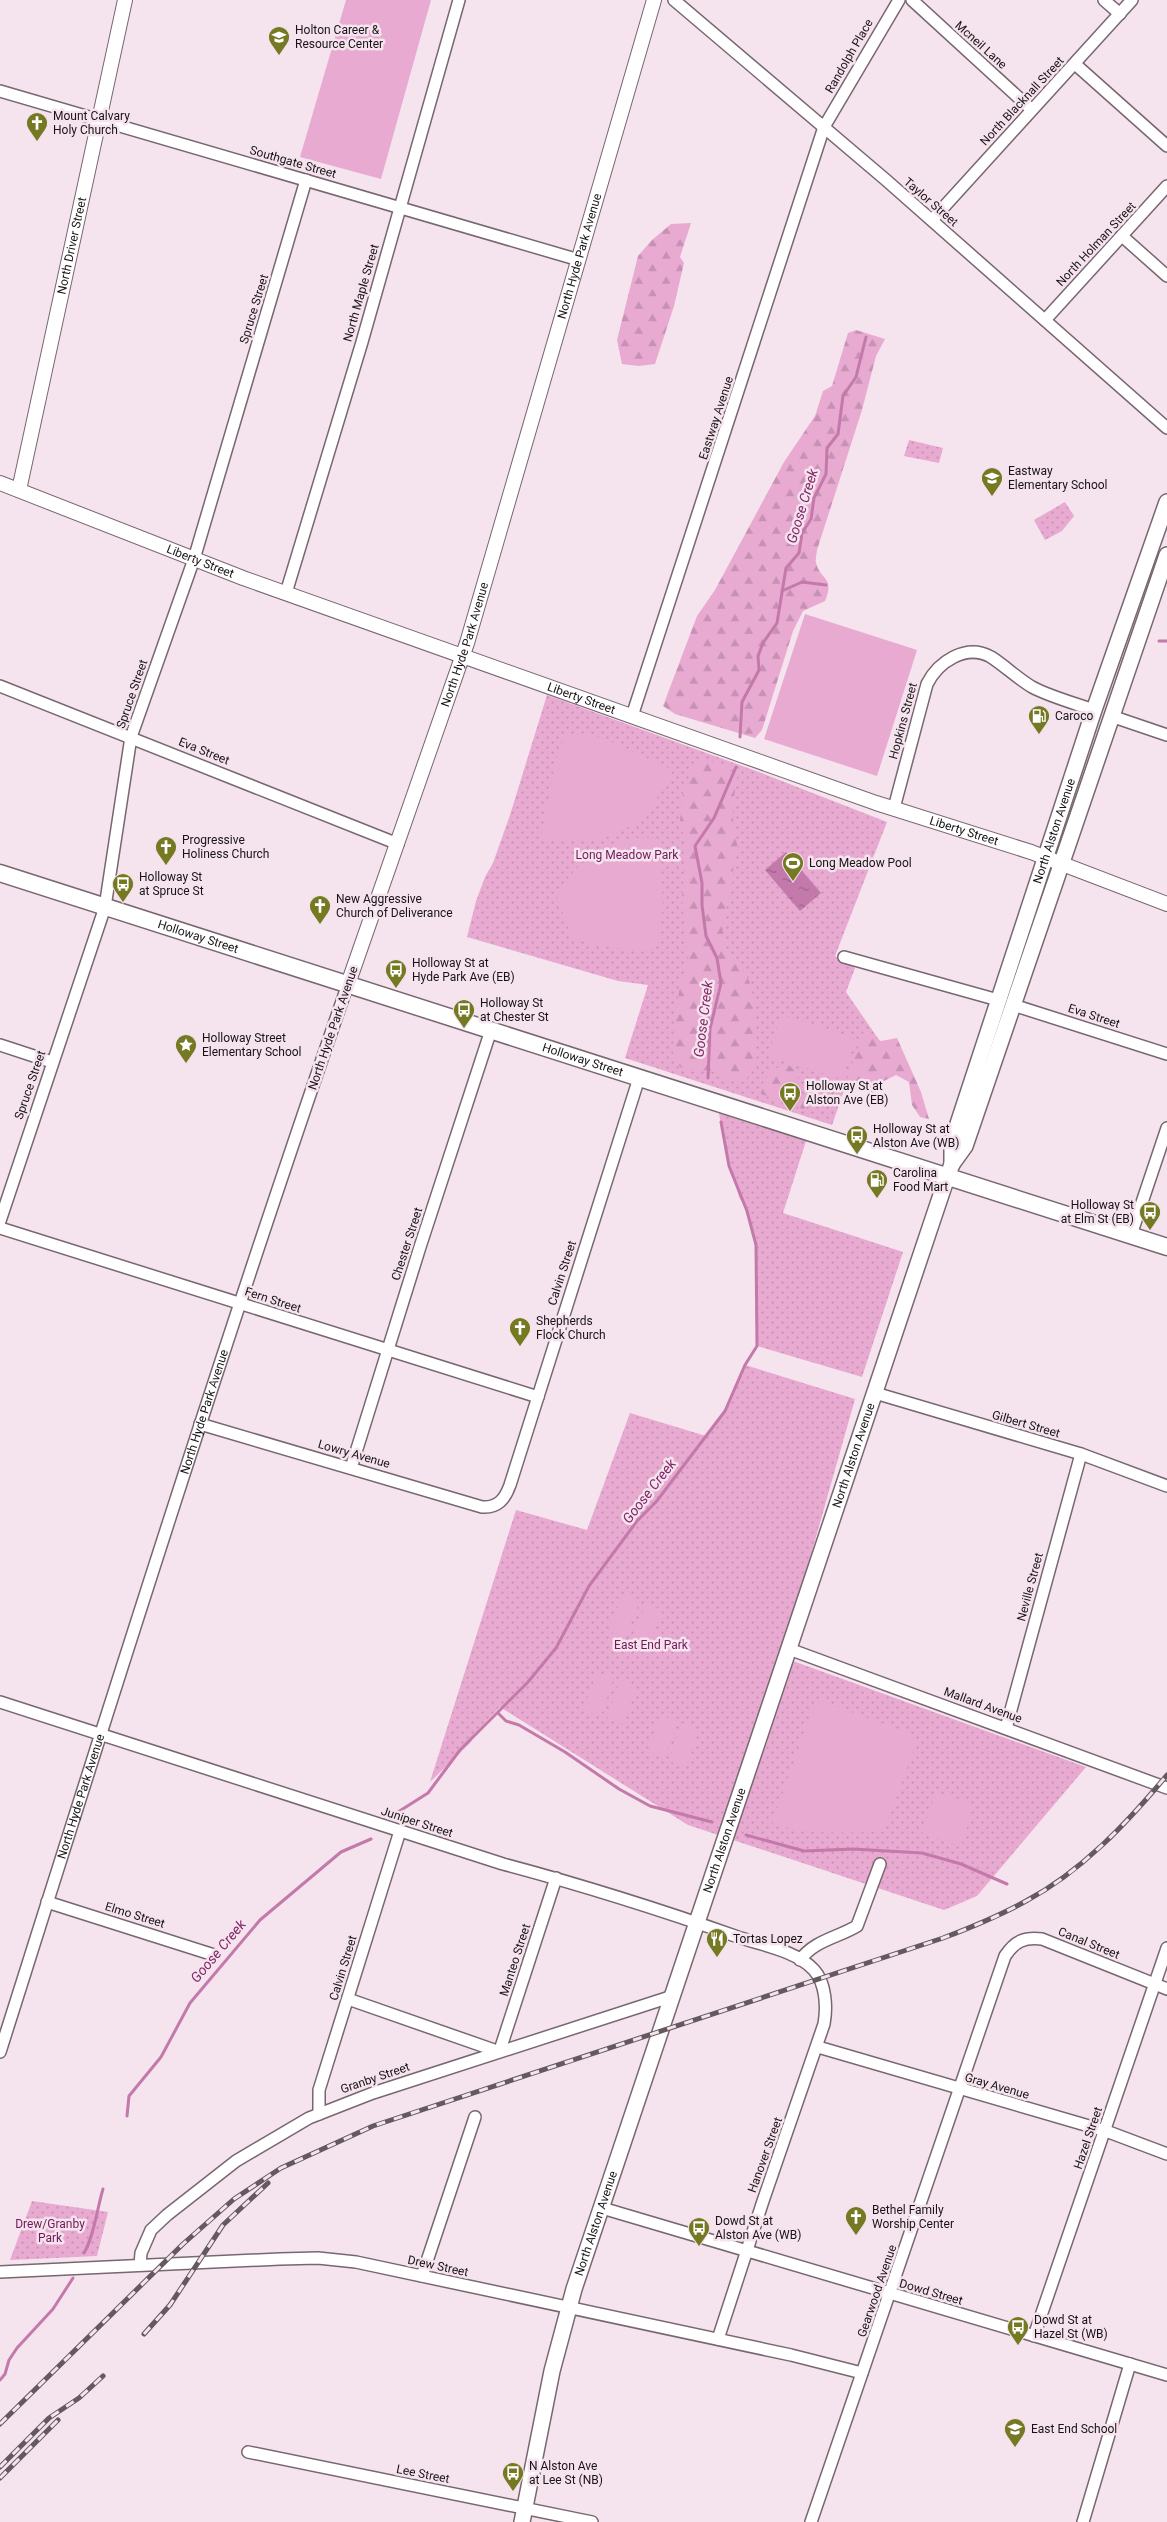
<svg xmlns="http://www.w3.org/2000/svg" width="1167" height="2522" font-family="Roboto,sans-serif">
<defs>
<pattern id="green-dots" width="8" height="8" patternUnits="userSpaceOnUse" patternTransform="scale(1.25)"><rect width="8" height="8" fill="#e8aad1"/><path d="M2 2h.1M6 6h.1" fill="none" stroke="#c691b3" stroke-width="1.8" stroke-linecap="round"/></pattern>
<pattern id="forest-firs" width="22" height="20" patternUnits="userSpaceOnUse" patternTransform="scale(1.25)"><rect width="22" height="20" fill="#e8aad1"/><path d="M5 1l3.5 6h-7zM16 11l3.5 6h-7z" fill="#c691b3"/></pattern>
<pattern id="water-ripples" width="26" height="14" patternUnits="userSpaceOnUse" patternTransform="scale(1.25)"><rect width="26" height="14" fill="#c479ab"/><path d="M2 4q2-2 4 0t4 0M15 11q2-2 4 0t4 0" fill="none" stroke="#9e628a"/></pattern>
</defs>
<rect width="100%" height="100%" fill="#f5e3ee"/>
<!-- green -->
<g fill="url(#green-dots)">
<path d="M909 440 943 448 939 463 904 456Z"/>
<path d="M1065 502 1074 516 1062 531 1045 540 1034 520Z"/>
<path d="M547 695 756 771 887 822 835 956 855 968 846 992 897 1066 858 1050 832 1125 625 1058 648 985 618 981 467 937 476 901 485 877 493 863 510 815Z"/>
<path d="M719 1113 806 1141 783 1213 903 1252 862 1377 757 1346 756 1245 747 1211 739 1197 724 1145Z"/>
<path d="M745 1365 855 1399 782 1657 1086 1767 977 1896 944 1910 688 1825 500 1707 474 1734 471 1742 430 1782 516 1510 587 1530 630 1413 706 1436 730 1402Z"/>
<path d="M32 2201 108 2212 97 2256 10 2260Z"/>
</g>
<!-- forest -->
<g fill="url(#forest-firs)">
<path d="M691 223 680 257 684 263 674 306 655 364 639 366 622 364 617 340 638 256 652 240 671 224Z"/>
<path d="M856 330 885 339 876 356 862 410 817 550C817 553 815 559 816 563 821 581 835 577 825 601L803 611 793 631 762 730 755 738 675 714 663 706 697 616 715 590 784 462 815 416 823 391 832 386 848 333Z"/>
<path d="M701 759 727 766 738 774C732 805 730 820 739 851 730 868 735 869 732 884 728 903 719 923 724 944 728 961 744 968 749 981 756 997 764 1078 742 1082 734 1083 721 1076 714 1072 703 1065 692 1080 673 1061L674 1023 680 986 688 961 682 899 686 847 680 820 683 791 694 765Z"/>
<path d="M864 1031 881 1041 897 1038 921 1092 929 1119 920 1117 912 1105 909 1082 896 1075 882 1082 873 1093 864 1086 846 1082Z"/>
<path d="M789 1065 797 1073 805 1110 761 1094 763 1083 773 1069Z"/>
</g>
<!-- pitch -->
<g fill="#e8aad1">
<path d="M346 0H431L381 179 300 157Z"/>
<path d="M805 614 917 650 877 776 764 739Z"/>
<path d="M577 732 605 739 673 770C644 831 608 849 541 838L555 764 564 737Z"/>
<path d="M644 837 660 839 663 907 658 945 649 951 613 948 572 939 556 894C580 859 602 843 644 837Z"/>
<path d="M781 1015 855 1038 842 1079 768 1056Z"/>
<path d="M623 1594 640 1601 625 1638 608 1631Z"/>
<path d="M646 1604 663 1610 647 1648 630 1641Z"/>
<path d="M597 1672 614 1678 601 1716 583 1710Z"/>
<path d="M620 1680 637 1686 624 1724 607 1718Z"/>
<path d="M816 1699 909 1733 916 1745 883 1832C846 1832 807 1836 772 1823Z"/>
<path d="M661 1715 678 1722 664 1759 647 1753Z"/>
<path d="M682 1723 699 1730 686 1767 669 1761Z"/>
<path d="M936 1792 974 1805 961 1846 922 1833Z"/>
</g>
<!-- water -->
<path fill="url(#water-ripples)" d="M786 852 821 893 800 911 765 870Z"/>
<g fill="none" stroke-linecap="round" stroke-linejoin="round">
<!-- stream -->
<g stroke="#c479ab" stroke-width="3">
<path d="M782 591 802 582 826 585"/>
<path d="M1159 641H1167"/>
<path d="M740 737 742 702 759 670 758 656 763 643 777 623 786 568 799 553 802 533 811 519 814 498 826 474 827 448 838 434 843 396 856 377 866 337"/>
<path d="M708 1078 710 1029 721 983 717 958 706 936 702 905V883L695 846 714 818 736 767"/>
<path d="M498 1713 506 1721 519 1725 565 1752 619 1789 650 1806 712 1822"/>
<path d="M398 1812 428 1793 460 1750 528 1682 556 1648 589 1586 637 1521 656 1502 725 1411 745 1365 757 1346 756 1245 747 1211 729 1166 721 1122"/>
<path d="M746 1835 804 1851 853 1849 922 1853 961 1864 1007 1884"/>
<path d="M127 2116 129 2096 161 2057 190 2003 260 1920 341 1852 371 1839"/>
<path d="M84 2253C94 2236 97 2209 103 2189"/>
<path d="M0 2380 5 2374 9 2360 17 2348 53 2309 73 2278"/>
</g>
<!-- minor casing -->
<g stroke="#776771" stroke-width="14">
<g id="minor">
<path d="M674 0 886 180 1167 428"/>
<path d="M912 0 1031 109"/>
<path d="M1104 0 1120 14"/>
<path d="M1075 64 1167 146"/>
<path d="M0 91 579 260"/>
<path d="M932 220 1132 0"/>
<path d="M1122 236 1167 276"/>
<path d="M1045 320 1167 186"/>
<path d="M286 593 362 342 459 0"/>
<path d="M0 686 398 844"/>
<path d="M632 716 824 127 899 0"/>
<path d="M1111 716 1167 735"/>
<path d="M894 808 927 684C938 662 966 643 991 657 1005 666 1017 678 1032 687 1051 697 1074 703 1094 710"/>
<path d="M844 957 998 1000"/>
<path d="M1013 1005 1167 1054"/>
<path d="M0 1045 52 1062"/>
<path d="M0 1221 105 907 131 737 194 559 306 180"/>
<path d="M0 1228 538 1397"/>
<path d="M1131 1235 1167 1128"/>
<path d="M875 1393 1081 1454 1167 1486"/>
<path d="M200 1424 482 1507C498 1508 505 1499 510 1485L639 1078"/>
<path d="M351 1468 420 1247 491 1030"/>
<path d="M789 1649 1167 1788"/>
<path d="M0 1702 503 1864C582 1885 661 1910 738 1937 762 1945 797 1951 814 1970 826 1983 827 2008 824 2024L763 2201 718 2339"/>
<path d="M1006 1728 1081 1454"/>
<path d="M47 1902 214 1955"/>
<path d="M800 1960C815 1940 837 1938 857 1926L880 1864"/>
<path d="M348 1999 497 2051"/>
<path d="M818 2047 1106 2131 1167 2154"/>
<path d="M500 2050 556 1878"/>
<path id="s1" d="M0 2052C113 1695 225 1338 348 984"/>
<path d="M319 2114V2090L400 1831"/>
<path d="M602 2208 1167 2375"/>
<path d="M140 2265 141 2253 151 2230 167 2215 236 2161 309 2118 373 2093 673 1996"/>
<path d="M0 2272 280 2259 318 2258 356 2262 791 2355 862 2373"/>
<path d="M422 2276 475 2117"/>
<path d="M1034 2336 1167 1948"/>
<path d="M248 2452 592 2522"/>
<path d="M811 2522 1005 1956C1015 1941 1024 1937 1042 1939L1167 1989"/>
<path d="M1083 2522 1130 2364"/>
</g>
</g>
<!-- tertiary casing -->
<g stroke="#776771" stroke-width="16">
<g id="tertiary">
<path id="s2" d="M0 483 243 578 876 803 1031 852 1167 904"/>
<path id="s3" d="M19 490 125 0"/>
<path id="s4" d="M348 984 467 643 654 0"/>
</g>
</g>
<!-- secondary casing -->
<g stroke="#776771" stroke-width="18">
<g id="secondary">
<path d="M952 1164 965 1146 1167 555"/>
<path id="s5" d="M522 2522 552 2371 574 2289 945 1183 952 1164V1142L1094 710 1167 502"/>
</g>
</g>
<!-- primary casing -->
<g stroke="#776771" stroke-width="19">
<g id="primary">
<path id="s6" d="M0 873 1167 1247"/>
</g>
</g>
<!-- minor -->
<use href="#minor" stroke="#fff" stroke-width="11"/>
<!-- tertiary -->
<use href="#tertiary" stroke="#fff" stroke-width="14"/>
<!-- secondary -->
<use href="#secondary" stroke="#fff" stroke-width="15"/>
<!-- primary -->
<use href="#primary" stroke="#fff" stroke-width="16"/>
<!-- rail casing -->
<g stroke="#63595f" stroke-width="5">
<g id="rail">
<path d="M144 2334 170 2305 223 2225 268 2183"/>
<path d="M0 2424 183 2244 234 2199 281 2168 373 2126 943 1938C972 1927 999 1916 1026 1901 1082 1871 1127 1823 1167 1775"/>
<path d="M0 2467 49 2418 79 2398 103 2376"/>
<path d="M0 2478 58 2420"/>
</g>
</g>
<!-- rail -->
<use href="#rail" stroke="#f5e3ee" stroke-width="3" stroke-dasharray="9" stroke-linecap="butt"/>
</g>
<!-- icons -->
<defs>
<g id="school-pin" transform="scale(1.125)"><path d="M0 17L-7.5 6A9.5 9.5 0 1 1 7.5 6Z" fill="#747922" stroke="#f5e3ee"/><path d="M0-5L7-2L0 1L-7-2ZM-4 1L0 2.5L4 1V4Q0 6-4 4Z" fill="#fff"/></g>
<g id="church-pin" transform="scale(1.125)"><path d="M0 17L-7.5 6A9.5 9.5 0 1 1 7.5 6Z" fill="#747922" stroke="#f5e3ee"/><path d="M-1.2-6h2.4v3.5h3.3v2.4h-3.3V6h-2.4V-.1h-3.3v-2.4h3.3Z" fill="#fff"/></g>
<g id="fuel-pin" transform="scale(1.125)"><path d="M0 17L-7.5 6A9.5 9.5 0 1 1 7.5 6Z" fill="#747922" stroke="#f5e3ee"/><path d="M-5.5-6h7V0h2V4h1.3V-2.5L3-4.5l.8-.8L6-3V5H2.5V1h-1V6h-7ZM-4.2-4.7v3.2H.2V-4.7Z" fill="#fff"/></g>
<g id="stadium-pin" transform="scale(1.125)"><path d="M0 17L-7.5 6A9.5 9.5 0 1 1 7.5 6Z" fill="#747922" stroke="#f5e3ee"/><path d="M0-5a6.5 5 0 1 0 0 10a6.5 5 0 1 0 0-10ZM-3.5-1.8h7v3.6h-7Z" fill="#fff"/></g>
<g id="bus-pin" transform="scale(1.125)"><path d="M0 17L-7.5 6A9.5 9.5 0 1 1 7.5 6Z" fill="#747922" stroke="#f5e3ee"/><path d="M-5-6H5V4H4V6H2V4H-2V6H-4V4H-5ZM-3.5-4V0h7V-4ZM-3.5 1.2v1.5H-2V1.2ZM2 1.2v1.5H3.5V1.2Z" fill="#fff"/></g>
<g id="sight-pin" transform="scale(1.125)"><path d="M0 17L-7.5 6A9.5 9.5 0 1 1 7.5 6Z" fill="#747922" stroke="#f5e3ee"/><path d="M0-6L1.8-2.2L6-1.7L2.9 1.2L3.7 5.4L0 3.3L-3.7 5.4L-2.9 1.2L-6-1.7L-1.8-2.2Z" fill="#fff"/></g>
<g id="restaurant-pin" transform="scale(1.125)"><path d="M0 17L-7.5 6A9.5 9.5 0 1 1 7.5 6Z" fill="#747922" stroke="#f5e3ee"/><path d="M-5-6h1v4h1v-4h1v4h1v-4h1v5L-1.5 .5V6h-2V.5L-5-1ZM5-6V6H3V1.5H1.5Q1.5-4 5-6Z" fill="#fff"/></g>
</defs>
<g fill-rule="evenodd">
<use href="#school-pin" x="279" y="37"/>
<use href="#church-pin" x="37" y="123"/>
<use href="#school-pin" x="992" y="478"/>
<use href="#fuel-pin" x="1039" y="716"/>
<use href="#church-pin" x="166" y="847"/>
<use href="#stadium-pin" x="793" y="863"/>
<use href="#bus-pin" x="123" y="884"/>
<use href="#church-pin" x="320" y="906"/>
<use href="#bus-pin" x="396" y="970"/>
<use href="#bus-pin" x="464" y="1010"/>
<use href="#sight-pin" x="186" y="1045"/>
<use href="#bus-pin" x="790" y="1093"/>
<use href="#bus-pin" x="857" y="1136"/>
<use href="#fuel-pin" x="877" y="1180"/>
<use href="#bus-pin" x="1150" y="1212"/>
<use href="#church-pin" x="520" y="1328"/>
<use href="#restaurant-pin" x="717" y="1939"/>
<use href="#church-pin" x="856" y="2217"/>
<use href="#bus-pin" x="699" y="2228"/>
<use href="#bus-pin" x="1018" y="2327"/>
<use href="#school-pin" x="1015" y="2429"/>
<use href="#bus-pin" x="513" y="2473"/>
</g>
<g text-anchor="middle" stroke-width="5" stroke-linejoin="round" paint-order="stroke">
<!-- poi labels -->
<g font-size="12" fill="#191317" stroke="#f5e3ee" text-anchor="start">
<text x="295" y="34">Holton Career &amp;<tspan x="295" dy="14">Resource Center</tspan></text>
<text x="53" y="120">Mount Calvary<tspan x="53" dy="14">Holy Church</tspan></text>
<text x="1008" y="475">Eastway<tspan x="1008" dy="14">Elementary School</tspan></text>
<text x="1055" y="720">Caroco</text>
<text x="182" y="844">Progressive<tspan x="182" dy="14">Holiness Church</tspan></text>
<text x="809" y="867">Long Meadow Pool</text>
<text x="139" y="881">Holloway St<tspan x="139" dy="14">at Spruce St</tspan></text>
<text x="336" y="903">New Aggressive<tspan x="336" dy="14">Church of Deliverance</tspan></text>
<text x="412" y="967">Holloway St at<tspan x="412" dy="14">Hyde Park Ave (EB)</tspan></text>
<text x="480" y="1007">Holloway St<tspan x="480" dy="14">at Chester St</tspan></text>
<text x="202" y="1042">Holloway Street<tspan x="202" dy="14">Elementary School</tspan></text>
<text x="806" y="1090">Holloway St at<tspan x="806" dy="14">Alston Ave (EB)</tspan></text>
<text x="873" y="1133">Holloway St at<tspan x="873" dy="14">Alston Ave (WB)</tspan></text>
<text x="893" y="1177">Carolina<tspan x="893" dy="14">Food Mart</tspan></text>
<text x="1134" y="1209" text-anchor="end">Holloway St<tspan x="1134" dy="14">at Elm St (EB)</tspan></text>
<text x="536" y="1325">Shepherds<tspan x="536" dy="14">Flock Church</tspan></text>
<text x="733" y="1943">Tortas Lopez</text>
<text x="872" y="2214">Bethel Family<tspan x="872" dy="14">Worship Center</tspan></text>
<text x="715" y="2225">Dowd St at<tspan x="715" dy="14">Alston Ave (WB)</tspan></text>
<text x="1034" y="2324">Dowd St at<tspan x="1034" dy="14">Hazel St (WB)</tspan></text>
<text x="1031" y="2433">East End School</text>
<text x="529" y="2470">N Alston Ave<tspan x="529" dy="14">at Lee St (NB)</tspan></text>
</g>
<!-- street labels -->
<g font-size="12" fill="#191317" stroke="#f5e3ee">
<text transform="translate(981 45) rotate(42)" y="4">Mcneil Lane</text>
<text transform="translate(849 56) rotate(-60)" y="4">Randolph Place</text>
<text transform="translate(1022 101) rotate(-47)" y="4">North Blacknall Street</text>
<text transform="translate(293 162) rotate(16)" y="4">Southgate Street</text>
<text transform="translate(931 202) rotate(41)" y="4">Taylor Street</text>
<text transform="translate(1096 244) rotate(-47)" y="4">North Holman Street</text>
<text dy="4" stroke="none"><textPath href="#s3" startOffset="250">North Driver Street</textPath></text>
<text dy="4" stroke="none"><textPath href="#s4" startOffset="764">North Hyde Park Avenue</textPath></text>
<text transform="translate(361 293) rotate(-74)" y="4">North Maple Street</text>
<text transform="translate(254 309) rotate(-73)" y="4">Spruce Street</text>
<text transform="translate(716 418) rotate(-72)" y="4">Eastway Avenue</text>
<text dy="4" stroke="none"><textPath href="#s2" startOffset="215">Liberty Street</textPath></text>
<text dy="4" stroke="none"><textPath href="#s4" startOffset="359">North Hyde Park Avenue</textPath></text>
<text transform="translate(132 694) rotate(-71)" y="4">Spruce Street</text>
<text dy="4" stroke="none"><textPath href="#s2" startOffset="620">Liberty Street</textPath></text>
<text transform="translate(903 721) rotate(-75)" y="4">Hopkins Street</text>
<text transform="translate(204 751) rotate(22)" y="4">Eva Street</text>
<text dy="4" stroke="none"><textPath href="#s2" startOffset="1025">Liberty Street</textPath></text>
<text dy="4" stroke="none"><textPath href="#s5" startOffset="1775">North Alston Avenue</textPath></text>
<text dy="4" stroke="none"><textPath href="#s6" startOffset="208">Holloway Street</textPath></text>
<text transform="translate(1094 1016) rotate(18)" y="4">Eva Street</text>
<text transform="translate(333 1028) rotate(-71)" y="4">North Hyde Park Avenue</text>
<text dy="4" stroke="none"><textPath href="#s6" startOffset="612">Holloway Street</textPath></text>
<text transform="translate(30 1085) rotate(-71)" y="4">Spruce Street</text>
<text transform="translate(407 1244) rotate(-72)" y="4">Chester Street</text>
<text transform="translate(562 1273) rotate(-72)" y="4">Calvin Street</text>
<text transform="translate(273 1300) rotate(18)" y="4">Fern Street</text>
<text dy="4" stroke="none"><textPath href="#s1" startOffset="672">North Hyde Park Avenue</textPath></text>
<text transform="translate(1026 1424) rotate(16)" y="4">Gilbert Street</text>
<text transform="translate(354 1454) rotate(16)" y="4">Lowry Avenue</text>
<text dy="4" stroke="none"><textPath href="#s5" startOffset="1118">North Alston Avenue</textPath></text>
<text transform="translate(1030 1587) rotate(-75)" y="4">Neville Street</text>
<text transform="translate(983 1705) rotate(20)" y="4">Mallard Avenue</text>
<text dy="4" stroke="none"><textPath href="#s1" startOffset="268">North Hyde Park Avenue</textPath></text>
<text transform="translate(417 1822) rotate(18)" y="4">Juniper Street</text>
<text dy="4" stroke="none"><textPath href="#s5" startOffset="712">North Alston Avenue</textPath></text>
<text transform="translate(135 1915) rotate(17)" y="4">Elmo Street</text>
<text transform="translate(1089 1943) rotate(22)" y="4">Canal Street</text>
<text transform="translate(515 1960) rotate(-72)" y="4">Manteo Street</text>
<text transform="translate(343 1968) rotate(-73)" y="4">Calvin Street</text>
<text transform="translate(375 2078) rotate(-19)" y="4">Granby Street</text>
<text transform="translate(997 2086) rotate(16)" y="4">Gray Avenue</text>
<text transform="translate(1088 2138) rotate(-71)" y="4">Hazel Street</text>
<text transform="translate(765 2155) rotate(-70)" y="4">Hanover Street</text>
<text dy="4" stroke="none"><textPath href="#s5" startOffset="308">North Alston Avenue</textPath></text>
<text transform="translate(438 2266) rotate(12)" y="4">Drew Street</text>
<text transform="translate(877 2291) rotate(-71)" y="4">Gearwood Avenue</text>
<text transform="translate(931 2292) rotate(16)" y="4">Dowd Street</text>
<text transform="translate(423 2474) rotate(11)" y="4">Lee Street</text>
</g>
<!-- park labels -->
<g font-size="12" fill="#71185a" stroke="#f5e3ee">
<text x="627" y="859">Long Meadow Park</text>
<text x="651" y="1649">East End Park</text>
<text x="50" y="2228">Drew/Granby<tspan x="50" dy="14">Park</tspan></text>
</g>
<!-- water labels -->
<g font-size="14" font-style="italic" fill="#802868" stroke="#f5e3ee">
<text transform="translate(802 506) rotate(-73)" y="5">Goose Creek</text>
<text transform="translate(703 1019) rotate(-83)" y="5">Goose Creek</text>
<text transform="translate(649 1491) rotate(-52)" y="5">Goose Creek</text>
<text transform="translate(218 1951) rotate(-50)" y="5">Goose Creek</text>
</g>
</g>
</svg>
